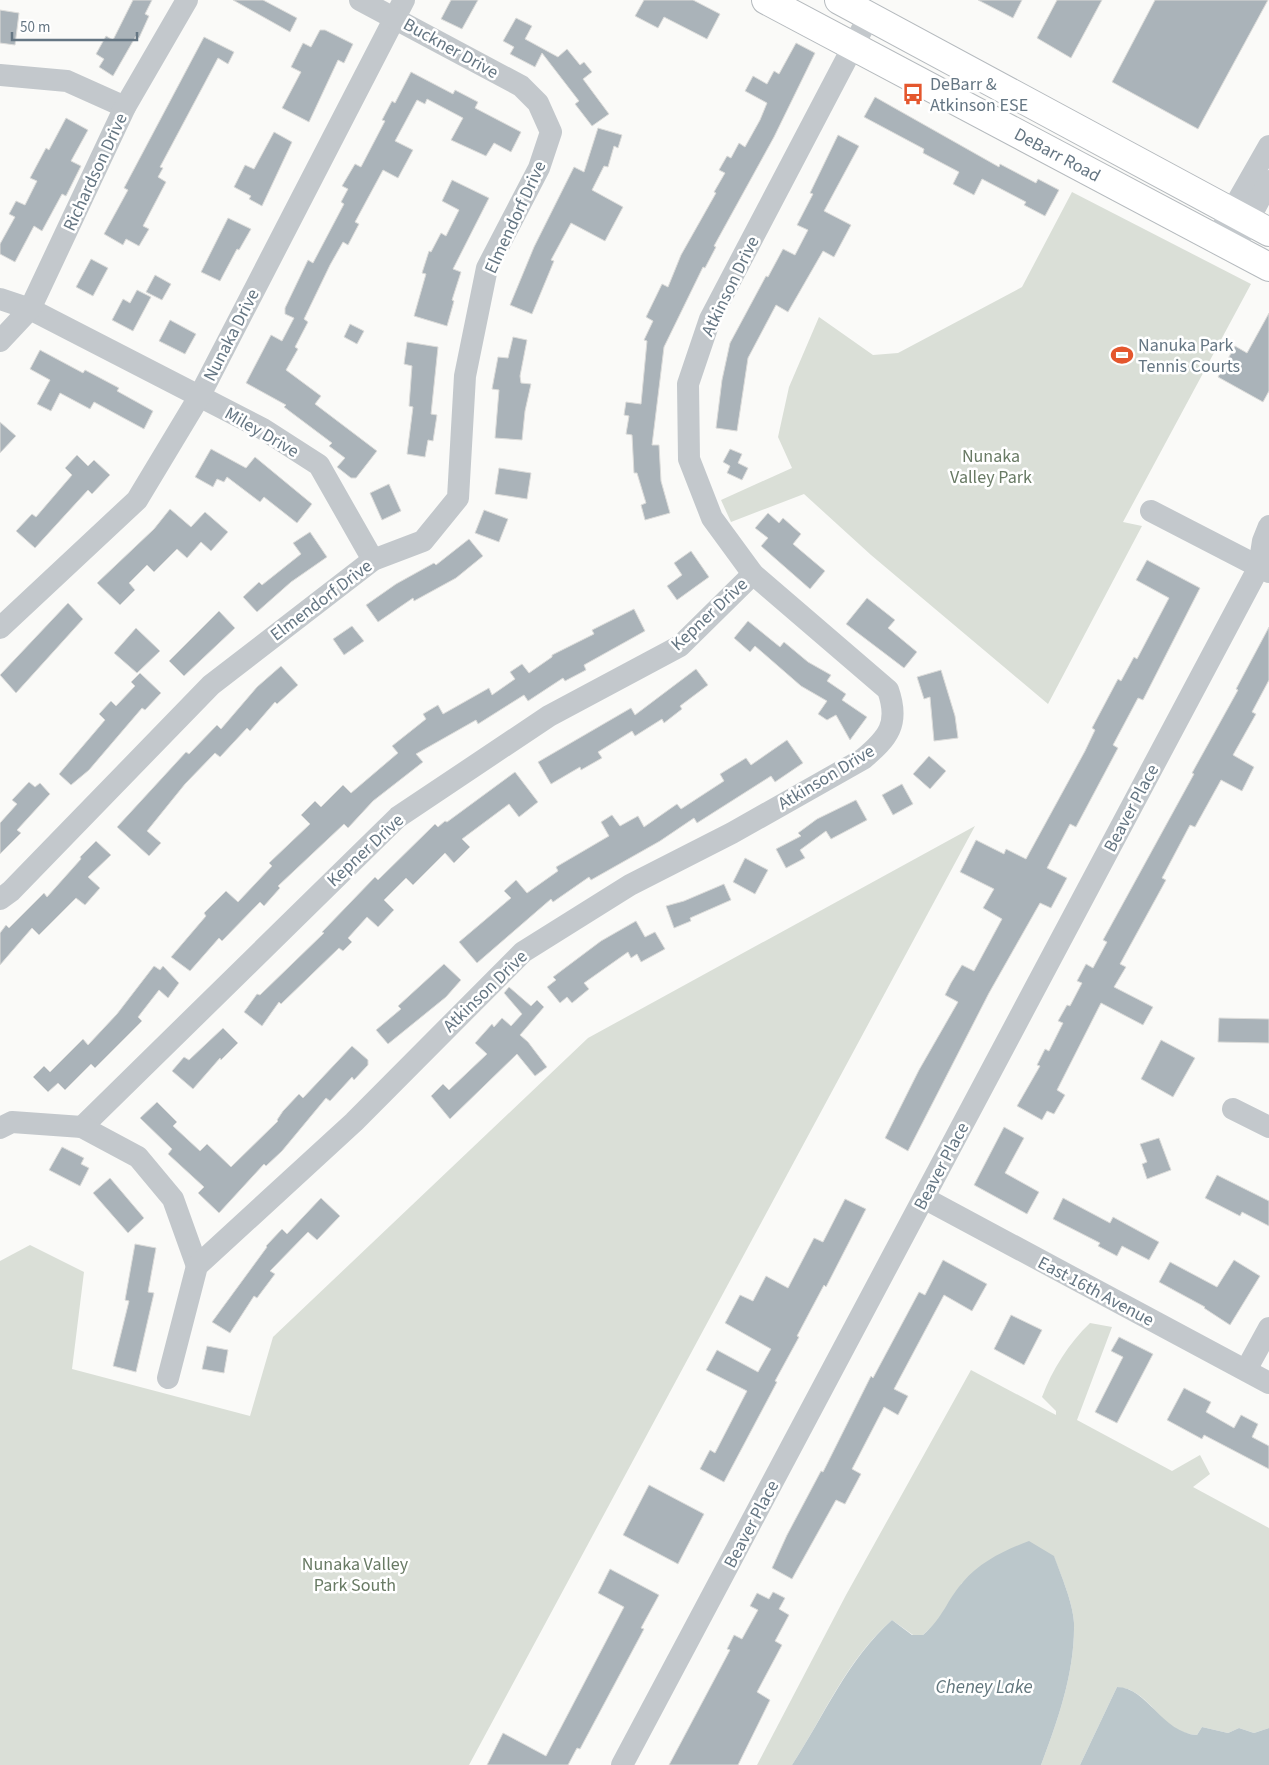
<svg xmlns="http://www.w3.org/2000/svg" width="1269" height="1765" font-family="'Source Sans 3',sans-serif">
<rect width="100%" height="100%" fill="#fafaf8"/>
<!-- green -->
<g fill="#dadfd7">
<path d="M1072 192 1251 284 1123 522 1142 526 1048 704 871 555 804 494 731 522 721 500 792 468 778 437 789 387 819 317 873 355 898 353 1022 287Z"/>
<path d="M975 826 469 1765H0V1261L30 1245 84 1272 72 1369 250 1416 273 1337 588 1038Z"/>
<path d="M1090 1323 1112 1327 1077 1420 1172 1471 1200 1455 1210 1474 1193 1487 1269 1528V1728L1254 1733 1239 1728 1228 1733 1202 1727 1197 1735C1164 1733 1156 1703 1132 1691 1128 1688 1121 1688 1117 1687L1080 1765H1041C1058 1720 1075 1672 1074 1623 1073 1603 1061 1575 1054 1557L962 1583 941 1618 923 1635H913L892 1620C847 1659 824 1716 792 1765H757L846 1595 971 1370 1056 1415V1411L1042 1397C1052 1370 1069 1343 1090 1323Z"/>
</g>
<!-- water -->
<g fill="#bbc7cb">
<path d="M1029 1541 1054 1556C1061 1575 1073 1603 1074 1623 1075 1672 1058 1720 1041 1765H792C824 1716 848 1659 892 1620L912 1635H923C944 1617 946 1601 963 1582 980 1562 1005 1550 1029 1541Z"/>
<path d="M1117 1687C1147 1687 1162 1733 1197 1735L1202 1727 1228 1733 1239 1728 1254 1733 1269 1728V1765H1080Z"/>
</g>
<!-- building -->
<g fill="#aab3b9" stroke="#dcdcda">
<path d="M133 0H152L145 14 149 16 139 38 136 36 113 76 99 67 104 59 96 54 106 36 113 40Z"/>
<path d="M233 0H263L297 18 290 32Z"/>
<path d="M451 0H478L462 29 441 19Z"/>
<path d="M644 0H693L720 14 707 39 664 17 658 28 635 16Z"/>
<path d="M978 0H1022L1013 18Z"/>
<path d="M1057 0H1102L1071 58 1037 38Z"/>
<path d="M1155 0H1268L1198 129 1112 82Z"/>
<path d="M0 10 19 13 15 45 0 43Z"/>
<path d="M516 18 532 26 525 39 558 57 567 49 580 65 584 62 592 72 583 79 609 114 592 126 575 104 579 101 542 53 535 67 510 54 514 47 503 41Z"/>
<path d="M320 30H325L353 44 344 63 338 60 309 122 282 108 301 72 291 67 303 43 311 47Z"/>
<path d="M204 37 234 52 228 64 218 58 160 167 163 168 158 177 166 182 143 226 149 229 139 246 126 239 123 245 104 234 128 190 124 188Z"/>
<path d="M796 43 815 53 774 137 714 246 716 247 705 268 703 267 664 347 652 445H659L661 481 670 513 645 520 641 505 646 503 637 473H634L632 435 626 434 629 416 624 415 626 402 641 404 647 341 644 340 653 321 646 317 662 284 668 287 681 255 716 193 714 192 725 173 719 170 727 156 731 158 739 143 745 147 760 120 767 103 745 91 753 76 767 84 774 71 779 74Z"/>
<path d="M411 72 453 94 455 90 478 102 475 108 521 132 511 152 494 143 486 156 451 140 463 118 427 99 425 104 417 100 395 141 413 150 398 178 383 170 355 222 359 224 348 245 343 242 330 265 304 319 308 322 295 347 298 349 286 370 321 396 315 404 377 451 356 478H351L337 467 345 458 329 446 332 443 284 407 286 405 246 383 271 335 282 341 294 318 285 314V308L308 260 313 263 344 204 341 202 348 189 342 186 355 164 361 167 385 121 382 120 392 101 395 103Z"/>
<path d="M875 97 999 167 1000 164 1036 183 1038 179 1059 190 1045 216 1024 205 1026 202 982 179 974 195 953 184 959 172 923 153 924 149 864 117Z"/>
<path d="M66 118 88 130 71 161 81 166 66 196 62 194 42 231 34 226 15 262 0 254V244L15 217 9 214 16 201 25 205 37 181 30 178 46 148 49 150Z"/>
<path d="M598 128 622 135 618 148 614 146 608 167 604 166 592 190 623 207 605 241 571 223 551 260 554 261 532 314 510 305 534 247 574 167 584 172Z"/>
<path d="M274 132 292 142 262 206 249 199 251 196 234 187 245 165 254 169Z"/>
<path d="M838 135 859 146 824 211 851 225 834 257 823 251 788 312 776 305 748 358 737 431 716 428 722 380 730 343 766 276 768 277 783 249 795 255 808 230 797 225 813 194 810 193Z"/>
<path d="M452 180 489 198 453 269 461 272 452 300 454 301 447 326 414 316 426 274 422 273 429 251 431 252 441 233 446 236 459 210 442 201Z"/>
<path d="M228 218 251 229 239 250 237 249 220 281 201 272Z"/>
<path d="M91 259 108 268 93 296 76 287Z"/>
<path d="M155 275 171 284 162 300 146 292Z"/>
<path d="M137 290 151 297 133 331 112 320 123 299 130 303Z"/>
<path d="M1269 313V391L1263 402 1218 377 1235 346 1247 353Z"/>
<path d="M170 320 196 334 185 354 159 341Z"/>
<path d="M350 324 364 331 357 344 344 337Z"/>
<path d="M513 337 527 340 520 376 521 383 531 384 525 411 522 440 495 438 499 390 492 389 498 357 508 358Z"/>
<path d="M407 342 438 347 431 414 437 415 433 441 428 440 425 457 407 454 413 407 409 406 412 366 404 364Z"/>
<path d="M40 350 83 373 85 370 119 388 117 391 153 411 144 429 94 402 90 409 60 393 51 411 37 404 50 380 30 369Z"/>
<path d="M0 422 16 436 0 453Z"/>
<path d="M211 449 246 468 255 457 312 504 297 523 264 497 260 502 227 477 224 482 217 479 213 487 195 477Z"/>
<path d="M730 449 742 454 738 463 748 468 742 480 727 473 730 466 723 462Z"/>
<path d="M77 455 88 466 94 460 110 475 92 494 88 490 35 548 16 531 32 514 36 517 72 475 65 468Z"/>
<path d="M499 468 531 473 527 499 495 494Z"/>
<path d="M389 484 401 511 382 520 370 493Z"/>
<path d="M170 509 191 527 205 512 228 532 211 551 201 542 187 558 177 549 154 572 147 565 129 583 135 590 120 605 97 583 154 529Z"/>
<path d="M484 510 508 519 499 542 475 533Z"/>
<path d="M768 513 779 523 783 518 801 534 793 544 825 571 810 589 761 546 768 538 755 528Z"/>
<path d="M310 532 327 557 291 582 257 612 243 597 259 582 262 585 301 554 293 543Z"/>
<path d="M469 539 483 556 456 578 414 601 413 598 378 622 366 605 396 584 434 563 436 565Z"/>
<path d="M691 551 709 577 677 600 667 586 682 575 674 563Z"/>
<path d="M1147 560 1200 588 1143 700 1138 698 1113 745 1118 748 1076 827 1070 824 1047 868 1067 878 1051 908 1040 903 989 993 908 1151 885 1138 919 1070 958 1002 945 995 951 983 962 965 974 971 1002 919 983 908 994 889 960 872 976 840 1004 854 1006 849 1026 859 1085 751 1095 730 1092 728 1118 679 1121 681 1134 657 1137 659 1169 598 1136 580Z"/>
<path d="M867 598 895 620 888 628 917 652 904 668 846 624Z"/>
<path d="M68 603 83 619 16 693 0 675Z"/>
<path d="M634 609 645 631 584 665 586 670 565 681 563 678 528 701 524 695 478 724 476 720 416 754 423 762 373 801 348 828 344 824 278 886 280 888 264 906 260 902 222 941 219 938 190 971 171 957 206 916 204 913 226 891 238 902 272 866 269 863 310 824 301 815 315 801 321 807 343 785 351 793 398 753 392 746 426 719 423 714 438 705 443 714 489 688 492 695 515 679 510 672 522 664 529 673 552 657V655L594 634 592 630Z"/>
<path d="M219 611 235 628 184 676 169 661Z"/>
<path d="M748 621 780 647 784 642 808 662 831 675 827 681 846 694 842 700 867 717 850 740 836 715 827 720 818 714 827 701 801 686 755 646 750 652 734 638Z"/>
<path d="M352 626 364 641 344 655 333 639Z"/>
<path d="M1269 627V680L1252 712 1256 714 1233 755 1254 767 1242 791 1221 780 1195 827 1190 825 1162 878 1166 880 1120 964 1126 967 1114 987 1153 1007 1143 1025 1101 1003 1057 1090 1065 1095 1054 1114 1047 1111 1042 1120 1017 1106 1040 1066 1037 1065 1045 1049 1049 1051 1063 1023 1058 1021 1067 1005 1070 1006 1082 983 1077 981 1086 964 1093 968 1107 942 1103 940 1194 774 1192 773 1238 690 1236 689Z"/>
<path d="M136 628 160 651 137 673 114 653Z"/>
<path d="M281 666 298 685 277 704 275 702 250 731 247 728 220 757 215 753 185 784 147 831 161 843 149 856 117 827 186 752 189 754 217 725 221 729 257 687Z"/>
<path d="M696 669 708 685 680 706 682 709 664 723 662 719 635 736 632 731 598 752 602 758 581 770 580 767 551 784 538 762 631 708 635 715Z"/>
<path d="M941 670 955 716 958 738 934 741 930 697 924 699 917 677Z"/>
<path d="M140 673 161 693 145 710 142 708 89 770 71 785 59 774 105 720 99 714 111 701 116 706 135 686 131 682Z"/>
<path d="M787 740 803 763 775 782 771 776 697 823 694 818 660 841 591 880 589 877 553 902 551 899 477 963 459 942 511 898 504 891 516 880 527 893 558 871 556 867 609 836 601 822 612 815 620 826 638 816 644 827 677 804 681 809 724 781 720 774 746 758 751 765Z"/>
<path d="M929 756 946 771 930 789 913 774Z"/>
<path d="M515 772 538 802 519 817 509 804 462 839 470 847 454 863 445 853 413 885 406 878 384 900 394 910 378 927 367 917 348 938 352 942 343 951 339 948 281 1004 279 1002 262 1026 244 1012 257 994 260 995 324 933 322 932 375 877 378 880 435 824 438 827 445 821 447 822Z"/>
<path d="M29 782 35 787 40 783 50 794 17 830 21 833 0 854V823L17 804 12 800Z"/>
<path d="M902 784 913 804 893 815 882 795Z"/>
<path d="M856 800 867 820 831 839 826 831 800 850 805 858 786 868 776 849 801 836 798 833 817 819Z"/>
<path d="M96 841 111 855 88 877 100 888 85 905 76 898 39 935 32 928 0 965V933L6 925 9 928 44 893 47 897 81 859 80 857Z"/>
<path d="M745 858 768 870 755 894 733 882Z"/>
<path d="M724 884 731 900 690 918 691 921 674 928 666 906 684 901Z"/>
<path d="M636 921 645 937 655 932 665 949 641 962 637 954 631 958 628 952 584 983 589 989 572 1003 567 997 560 1003 547 987 556 980 553 977 601 941Z"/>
<path d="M444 964 461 980 446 997 388 1044 376 1030 401 1009 398 1006Z"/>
<path d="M154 966 160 970 163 966 179 983 168 998 159 990 138 1017 142 1021 95 1068 91 1064 65 1090 58 1083 48 1092 33 1077 44 1066 50 1072 83 1039 88 1045 117 1014Z"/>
<path d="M509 987 531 1006 537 1000 544 1007 520 1035 528 1042 547 1067 535 1076 517 1054 450 1119 431 1096 443 1084 449 1090 487 1054 475 1043 492 1024 494 1027 502 1018 511 1026 522 1014 504 993Z"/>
<path d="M1219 1018 1269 1019V1043L1218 1042Z"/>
<path d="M223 1028 238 1043 221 1060 220 1058 193 1089 172 1071 184 1057 189 1060Z"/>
<path d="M1161 1040 1195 1058 1173 1097 1141 1079Z"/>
<path d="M352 1046 368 1060V1065L354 1080 352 1077 330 1101 326 1098 282 1151 266 1166 264 1164 219 1213 198 1193 204 1187 168 1154 172 1149 140 1118 157 1102 177 1122 173 1126 200 1151 207 1144 231 1167 278 1121 277 1120 283 1111 299 1094 303 1098Z"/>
<path d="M1004 1127 1024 1138 1005 1173 1039 1192 1027 1214 974 1185Z"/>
<path d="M1159 1138 1171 1170 1147 1179 1142 1164 1147 1162 1140 1144Z"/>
<path d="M62 1147 84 1158 81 1164 89 1168 80 1186 49 1170Z"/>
<path d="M1217 1175 1269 1201V1226L1242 1212 1240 1216 1205 1198Z"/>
<path d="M110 1178 144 1218 128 1233 93 1193Z"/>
<path d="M321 1198 340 1216 317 1240 308 1232 270 1271 275 1274 257 1298 254 1296 230 1333 212 1322 267 1247 266 1246 282 1229 287 1234Z"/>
<path d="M1063 1198 1110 1223 1113 1217 1159 1242 1149 1260 1122 1246 1117 1256 1098 1246 1100 1243 1053 1219Z"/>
<path d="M845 1199 866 1209 826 1287 824 1285 797 1336 799 1337 775 1381 777 1382 724 1482 700 1469 710 1450 715 1453 747 1391 706 1370 717 1350 758 1372 771 1349 725 1323 740 1295 753 1301 766 1276 788 1288 814 1238 823 1242Z"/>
<path d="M135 1244 156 1248 148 1292 154 1293 136 1372 113 1366 129 1301 125 1300Z"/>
<path d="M943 1260 987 1284 972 1311 944 1295 894 1389 908 1396 898 1415 884 1407 852 1469 861 1474 845 1504 836 1500 792 1579 772 1568 787 1535 821 1471 823 1472 871 1376 873 1378 919 1292 925 1295Z"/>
<path d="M1234 1260 1260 1276 1230 1325 1204 1308 1205 1307 1159 1282 1170 1262 1217 1287Z"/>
<path d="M1011 1315 1042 1330 1024 1365 994 1349Z"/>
<path d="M1119 1337 1153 1354 1117 1423 1095 1412 1123 1357 1111 1351Z"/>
<path d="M207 1346 228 1350 224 1373 202 1369Z"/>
<path d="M1184 1388 1211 1402 1206 1412 1234 1428 1241 1415 1258 1424 1252 1437 1269 1446V1469L1204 1435 1202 1439 1167 1420Z"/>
<path d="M649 1485 704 1514 678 1564 623 1535Z"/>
<path d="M610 1569 659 1595 641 1628 644 1629 580 1749 577 1748 568 1765H487L503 1733 546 1756 624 1607 598 1593Z"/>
<path d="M773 1592 785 1598 779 1609 789 1615 775 1641 782 1645 757 1692 770 1700 738 1765H669L730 1650 727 1649 734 1635 742 1639 758 1610 750 1606 757 1593 769 1599Z"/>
</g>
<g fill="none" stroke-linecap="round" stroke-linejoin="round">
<!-- major casing -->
<g stroke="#b5babe" stroke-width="30">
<g id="major">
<path id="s1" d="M766 0 1269 267"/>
<path d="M839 0 1269 232"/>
</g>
</g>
<!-- minor -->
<g stroke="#c3c8cc" stroke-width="22">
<path d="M0 75 67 81 125 107"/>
<path d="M1216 239 1269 146"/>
<path d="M1234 248 1269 181"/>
<path d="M0 299 30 309 263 429 319 465 373 560"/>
<path d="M0 341 30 309 125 107 187 0"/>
<path d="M1151 511 1269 572"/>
<path d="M0 628 137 500 199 397 404 0"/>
<path d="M0 899 11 891 211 685 373 560 423 541 458 498 465 376 487 268 539 168 551 132 538 103 521 86 360 0"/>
<path d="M1233 1109 1269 1127"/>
<path d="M82 1127 398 817 549 716 680 646 753 574"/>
<path d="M0 1128 12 1122 82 1127 138 1157 173 1199 197 1266"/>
<path d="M924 1198 1269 1383"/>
<path d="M1246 1370 1269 1328"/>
<path d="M168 1378 197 1266 354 1122 523 952 630 885 732 833 863 759C888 738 900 724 888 690L753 574 712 518 689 459 688 384 710 319 869 16"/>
<path d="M622 1765 1259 567 1263 541 1269 526"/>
</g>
<!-- major -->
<use href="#major" stroke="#fff" stroke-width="28"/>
</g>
<!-- icons -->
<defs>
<g id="bus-bare" transform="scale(1.725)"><path d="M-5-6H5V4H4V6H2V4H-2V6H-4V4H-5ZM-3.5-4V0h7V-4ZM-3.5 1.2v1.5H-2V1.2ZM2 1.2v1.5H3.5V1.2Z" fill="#e4572e" stroke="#fff" stroke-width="2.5" paint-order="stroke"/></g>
<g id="stadium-bare" transform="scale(1.725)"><path d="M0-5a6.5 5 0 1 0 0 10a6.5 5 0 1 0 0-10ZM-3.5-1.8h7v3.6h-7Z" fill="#e4572e" stroke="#fff" stroke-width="2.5" paint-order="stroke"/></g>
</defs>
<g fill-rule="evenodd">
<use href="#bus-bare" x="913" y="94"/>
<use href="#stadium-bare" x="1122" y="355"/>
</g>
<g text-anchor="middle" stroke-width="5" stroke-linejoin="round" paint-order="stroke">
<!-- street labels -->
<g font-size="18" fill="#657683" stroke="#fff">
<text transform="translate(451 48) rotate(29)" y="6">Buckner Drive</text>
<text dy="6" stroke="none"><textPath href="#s1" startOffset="330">DeBarr Road</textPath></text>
<text transform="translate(95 172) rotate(-65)" y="6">Richardson Drive</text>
<text transform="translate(515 217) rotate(-65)" y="6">Elmendorf Drive</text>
<text transform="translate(730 286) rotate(-64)" y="6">Atkinson Drive</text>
<text transform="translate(231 335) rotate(-63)" y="6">Nunaka Drive</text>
<text transform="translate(262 432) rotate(30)" y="6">Miley Drive</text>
<text transform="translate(321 600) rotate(-37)" y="6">Elmendorf Drive</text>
<text transform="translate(709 614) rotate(-43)" y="6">Kepner Drive</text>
<text transform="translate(826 777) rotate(-31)" y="6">Atkinson Drive</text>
<text transform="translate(1131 808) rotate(-62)" y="6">Beaver Place</text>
<text transform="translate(365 850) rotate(-43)" y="6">Kepner Drive</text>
<text transform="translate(485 991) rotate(-44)" y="6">Atkinson Drive</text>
<text transform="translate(941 1166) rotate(-62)" y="6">Beaver Place</text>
<text transform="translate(1096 1291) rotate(28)" y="6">East 16th Avenue</text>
<text transform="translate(751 1524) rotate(-62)" y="6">Beaver Place</text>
</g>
<!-- poi labels -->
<g font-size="18" fill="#657683" stroke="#fff" text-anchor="start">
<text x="930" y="90">DeBarr &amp;<tspan x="930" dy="21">Atkinson ESE</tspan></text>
<text x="1138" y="351">Nanuka Park<tspan x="1138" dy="21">Tennis Courts</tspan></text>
</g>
<!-- park labels -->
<g font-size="18" fill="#687a64" stroke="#fff">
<text x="991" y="462">Nunaka<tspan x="991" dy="21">Valley Park</tspan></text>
<text x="355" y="1570">Nunaka Valley<tspan x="355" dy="21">Park South</tspan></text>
</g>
<!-- water labels -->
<g font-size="19" font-style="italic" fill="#60757c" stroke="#fff">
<text x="984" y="1693">Cheney Lake</text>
</g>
</g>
<!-- scale -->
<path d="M12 32v8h125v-8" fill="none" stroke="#657683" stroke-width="2.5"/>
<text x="20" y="32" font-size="15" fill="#657683" stroke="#ffffff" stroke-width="4" paint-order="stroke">50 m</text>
</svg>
